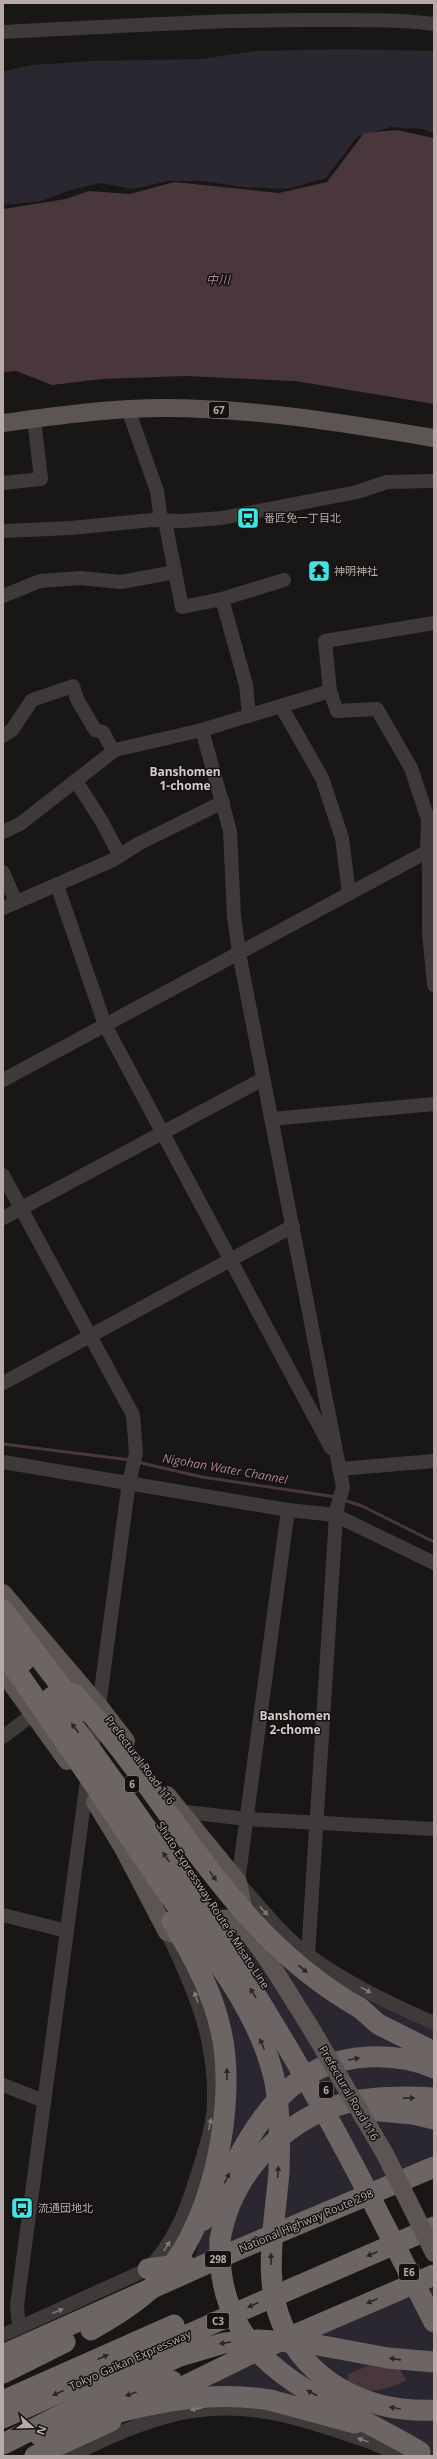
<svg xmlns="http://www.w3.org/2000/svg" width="437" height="2459" font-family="'Open Sans','Noto Sans JP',sans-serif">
<rect width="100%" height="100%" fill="#181716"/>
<!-- green -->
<g fill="#2b2730" fill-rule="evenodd">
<path d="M344 49 434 51V134L423 129 391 127 357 137 326 178 287 189 244 187 201 181H168L134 189 99 183 68 191 41 201 3 205V71L33 65 91 61 201 59 256 51Z"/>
<path d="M246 1902 298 1953 434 2028V2157L195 2258 219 2172 197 1951Z"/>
<path d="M434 2282V2456H410L191 2389ZM385 2359 396 2361 406 2380 372 2366Z"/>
</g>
<!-- water -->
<g fill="#49373c">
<path d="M397 130 434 138V404L295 381 185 376 102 379 52 385 16 371 3 372V209L66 199 89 191 130 194 174 182 279 193 327 182 364 133Z"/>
<path d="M385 2359 396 2361 406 2380C394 2387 375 2393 361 2390 357 2389 352 2384 348 2381V2374Z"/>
</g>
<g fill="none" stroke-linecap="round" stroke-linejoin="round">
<!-- stream -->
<g stroke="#49373c" stroke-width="3">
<path d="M3 1444 130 1460"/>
<path d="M137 1462 202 1477 336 1497"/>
<path d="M344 1500 362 1506 434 1542"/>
</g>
<!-- minor -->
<g stroke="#3f3a3a" stroke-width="14">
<path d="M3 32C105 27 207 20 310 20 351 20 392 19 434 24"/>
<path d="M128 409 157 491 161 520"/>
<path d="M3 483 41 479 34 419"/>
<path d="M165 521 182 607 222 599 246 685 249 716"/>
<path d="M3 531 71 528 152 520 183 521 222 518 357 492 387 482 434 481"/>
<path d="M3 596 40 581 80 578 121 582 175 572"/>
<path d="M222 599 284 580"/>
<path d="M281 706 322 778 342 838 349 894"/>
<path d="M202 730 230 831 234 916 239 953 343 1487 335 1515"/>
<path d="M3 736 12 730 32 700 73 686 77 699 95 730 103 732 113 751"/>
<path d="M76 781 102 822 120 856"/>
<path d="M3 832 20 824 115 750 202 730 330 691"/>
<path d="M429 850V933L434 985"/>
<path d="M427 851 428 819 411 768 377 709 337 711 330 691 325 641 434 623"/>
<path d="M3 872 16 902"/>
<path d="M57 885 105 1025 331 1448"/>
<path d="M3 908 113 860 138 844 223 802"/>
<path d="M3 1080 434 848"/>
<path d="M271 1119 434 1104"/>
<path d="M3 1175 133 1415 136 1453 129 1482 99 1706 86 1788 17 2305 18 2318 22 2326"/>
<path d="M3 1218 263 1079"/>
<path d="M3 1383 293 1226"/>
<path d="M3 1462 288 1510 335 1515 434 1563"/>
<path d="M339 1469 434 1461"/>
<path d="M288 1510 238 1882C260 1907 281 1934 308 1955 346 1983 391 2004 434 2023"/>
<path d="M3 1737 33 1714 39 1705"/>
<path d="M178 1811 247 1819 434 1829"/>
<path d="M3 1915 67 1931"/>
<path d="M308 1955 336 1516"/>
<path d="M3 2085 44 2101"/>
<path d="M3 2335 148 2269C173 2244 186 2212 196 2179 203 2157 214 2125 214 2102 216 2038 194 1989 167 1932"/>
<path d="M70 2456C169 2407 224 2392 331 2429 354 2437 379 2443 399 2456"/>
</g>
<!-- major -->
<g stroke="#5c5554" stroke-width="18">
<path d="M3 423C56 416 110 408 163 408 254 408 344 423 434 438"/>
<path d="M3 1593 99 1706 126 1741"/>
<path d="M3 1672 67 1761"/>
<path d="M167 1795 238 1882 244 1913"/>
<path d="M95 1802 123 1848 167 1932C188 1941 199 1923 218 1919 224 1918 231 1918 236 1922 260 1941 291 1998 309 2025"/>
</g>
<!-- highway -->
<g stroke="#6d6564" stroke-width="21">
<path d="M360 2008 378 2024 434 2052"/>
<path d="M369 2110 413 2114 434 2119"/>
<path d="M204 2220C244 2152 273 2061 368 2057 390 2056 414 2059 434 2068"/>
<path d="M220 2240C232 2170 290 2111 361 2100 385 2096 410 2097 434 2098"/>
<path d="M148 2269 185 2264"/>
<path d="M3 2355 235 2251 434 2167"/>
<path d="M3 2373 65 2342"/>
<path d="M270 2400 355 2423"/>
<path d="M3 2401 174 2325"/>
<path d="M154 2401 248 2355 434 2275"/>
<path d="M86 2411 172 2381"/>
<path d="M3 2418 245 2309 434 2227"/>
<path d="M35 2456 111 2421"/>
</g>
<!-- major-bridge -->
<path stroke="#5c5554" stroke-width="18" d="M309 2025 385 2154 434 2253"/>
<!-- highway-bridge -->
<g stroke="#6d6564" stroke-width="21">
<path d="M3 1610 80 1711"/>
<path d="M3 1633 24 1661"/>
<path d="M3 1652C57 1728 108 1805 160 1882 203 1944 259 2007 275 2082 280 2111 280 2142 279 2172 275 2225 260 2285 287 2334 317 2388 374 2413 434 2410"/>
<path d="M74 1694C173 1801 227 1933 360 2008"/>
<path d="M52 1697C138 1812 219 1931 292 2055 343 2141 388 2232 434 2322"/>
<path d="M220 2240C215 2373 329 2396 420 2452"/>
<path d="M91 2330C119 2314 146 2297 167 2272 214 2218 237 2100 221 2031 213 1992 192 1955 172 1921"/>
<path d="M40 2436C115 2412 190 2387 270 2400"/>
<path d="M3 2444 177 2357 224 2343 258 2340 307 2343 388 2358 434 2362"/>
</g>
</g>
<!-- one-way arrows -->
<defs><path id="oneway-solid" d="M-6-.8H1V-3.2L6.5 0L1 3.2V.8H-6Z"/></defs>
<g fill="#2a2726">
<use href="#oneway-solid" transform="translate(75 1728) rotate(-127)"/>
<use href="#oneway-solid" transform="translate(166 1857) rotate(-123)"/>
<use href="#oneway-solid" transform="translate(213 1876) rotate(54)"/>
<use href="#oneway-solid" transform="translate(303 1969) rotate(40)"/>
<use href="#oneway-solid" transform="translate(253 1993) rotate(-122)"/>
<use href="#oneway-solid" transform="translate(262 2044) rotate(-112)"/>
<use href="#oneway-solid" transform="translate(354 2059) rotate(-10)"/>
<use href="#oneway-solid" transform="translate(227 2074) rotate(-92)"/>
<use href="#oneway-solid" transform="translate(409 2098) rotate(-1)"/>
<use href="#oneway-solid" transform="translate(278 2172) rotate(-86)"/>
<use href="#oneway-solid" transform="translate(227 2178) rotate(-63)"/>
<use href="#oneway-solid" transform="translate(372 2254) rotate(157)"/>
<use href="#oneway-solid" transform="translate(271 2259) rotate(-90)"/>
<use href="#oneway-solid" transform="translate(372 2301) rotate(156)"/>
<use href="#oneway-solid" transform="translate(253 2305) rotate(156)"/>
<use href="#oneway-solid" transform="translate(225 2343) rotate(171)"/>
<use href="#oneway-solid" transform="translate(103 2357) rotate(-24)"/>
<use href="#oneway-solid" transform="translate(395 2359) rotate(-172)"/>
<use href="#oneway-solid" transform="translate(58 2393) rotate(156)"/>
<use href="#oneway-solid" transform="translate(312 2393) rotate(-153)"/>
<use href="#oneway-solid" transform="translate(131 2394) rotate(160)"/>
<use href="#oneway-solid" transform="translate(395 2408) rotate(-170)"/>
</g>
<g fill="#817877">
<use href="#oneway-solid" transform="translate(264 1911) rotate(48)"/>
<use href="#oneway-solid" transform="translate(366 1990) rotate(29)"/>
<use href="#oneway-solid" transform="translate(196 1997) rotate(-109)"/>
<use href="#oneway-solid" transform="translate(210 2124) rotate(-78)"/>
<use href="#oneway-solid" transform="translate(167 2246) rotate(-58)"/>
<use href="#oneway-solid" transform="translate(58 2311) rotate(-22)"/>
<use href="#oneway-solid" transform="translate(196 2409) rotate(171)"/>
<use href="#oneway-solid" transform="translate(363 2440) rotate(-161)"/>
</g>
<!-- icons -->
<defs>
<g id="bus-square" transform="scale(1.15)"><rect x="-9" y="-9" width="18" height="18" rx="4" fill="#42e4e1" stroke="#131211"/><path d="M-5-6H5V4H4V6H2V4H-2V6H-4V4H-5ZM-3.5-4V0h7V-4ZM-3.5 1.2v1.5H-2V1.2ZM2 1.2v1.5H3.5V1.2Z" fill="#111"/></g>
<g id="temple-square" transform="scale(1.15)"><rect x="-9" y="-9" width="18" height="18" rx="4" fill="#42e4e1" stroke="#131211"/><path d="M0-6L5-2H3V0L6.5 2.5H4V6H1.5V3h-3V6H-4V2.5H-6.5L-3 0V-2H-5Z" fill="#111"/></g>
</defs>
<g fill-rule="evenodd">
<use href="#bus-square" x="248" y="518"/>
<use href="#temple-square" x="319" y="571"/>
<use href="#bus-square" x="22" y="2208"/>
</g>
<g text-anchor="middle" stroke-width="3" stroke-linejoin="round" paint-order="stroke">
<!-- shield labels -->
<g fill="#131211" stroke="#867c7b" stroke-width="1">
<rect x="209" y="402" width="20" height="16" rx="3"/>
<rect x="125" y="1776" width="14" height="16" rx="3"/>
<rect x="319" y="2082" width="14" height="16" rx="3"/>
<rect x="205" y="2251" width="26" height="16" rx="3"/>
<rect x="399" y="2264" width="20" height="16" rx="3"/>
<rect x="207" y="2313" width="22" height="16" rx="3"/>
</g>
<g font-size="10" font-weight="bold" fill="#b7aaa9">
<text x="219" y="414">67</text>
<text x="132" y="1788">6</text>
<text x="326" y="2094">6</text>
<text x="218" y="2263">298</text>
<text x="409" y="2276">E6</text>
<text x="218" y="2325">C3</text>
</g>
<!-- poi labels -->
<g font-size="11" fill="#b7aaa9" stroke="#131211" text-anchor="start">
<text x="264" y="522">番匠免一丁目北</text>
<text x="334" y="575">神明神社</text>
<text x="38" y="2212">流通団地北</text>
</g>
<!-- street labels -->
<g font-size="11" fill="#b7aaa9" stroke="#131211">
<text transform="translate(140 1760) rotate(53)" y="4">Prefectural Road 116</text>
<text transform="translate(213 1905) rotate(57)" y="4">Shuto Expressway Route 6 Misato Line</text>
<text transform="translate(349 2093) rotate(60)" y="4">Prefectural Road 116</text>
<text transform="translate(306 2221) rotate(-23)" y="4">National Highway Route 298</text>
<text transform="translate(130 2360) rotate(-24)" y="4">Tokyo Gaikan Expressway</text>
</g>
<!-- water labels -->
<g font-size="12" font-style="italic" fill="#af838d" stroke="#131211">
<text x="218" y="284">中川</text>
<text transform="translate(225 1469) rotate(10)" y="4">Nigohan Water Channel</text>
</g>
<!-- neighbourhood labels -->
<g font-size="12" font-weight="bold" fill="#d3cbca" stroke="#131211">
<text x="185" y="776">Banshomen<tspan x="185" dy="14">1-chome</tspan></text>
<text x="295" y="1720">Banshomen<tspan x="295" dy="14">2-chome</tspan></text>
</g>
</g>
<!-- border -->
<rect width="437" height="2459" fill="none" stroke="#b7aaa9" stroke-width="8"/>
<!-- north arrow -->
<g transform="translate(32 2427) rotate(110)" stroke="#131211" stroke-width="3" paint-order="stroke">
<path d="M0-3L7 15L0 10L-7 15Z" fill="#b7aaa9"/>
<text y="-6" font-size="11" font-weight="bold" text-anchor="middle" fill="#b7aaa9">N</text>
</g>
</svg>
